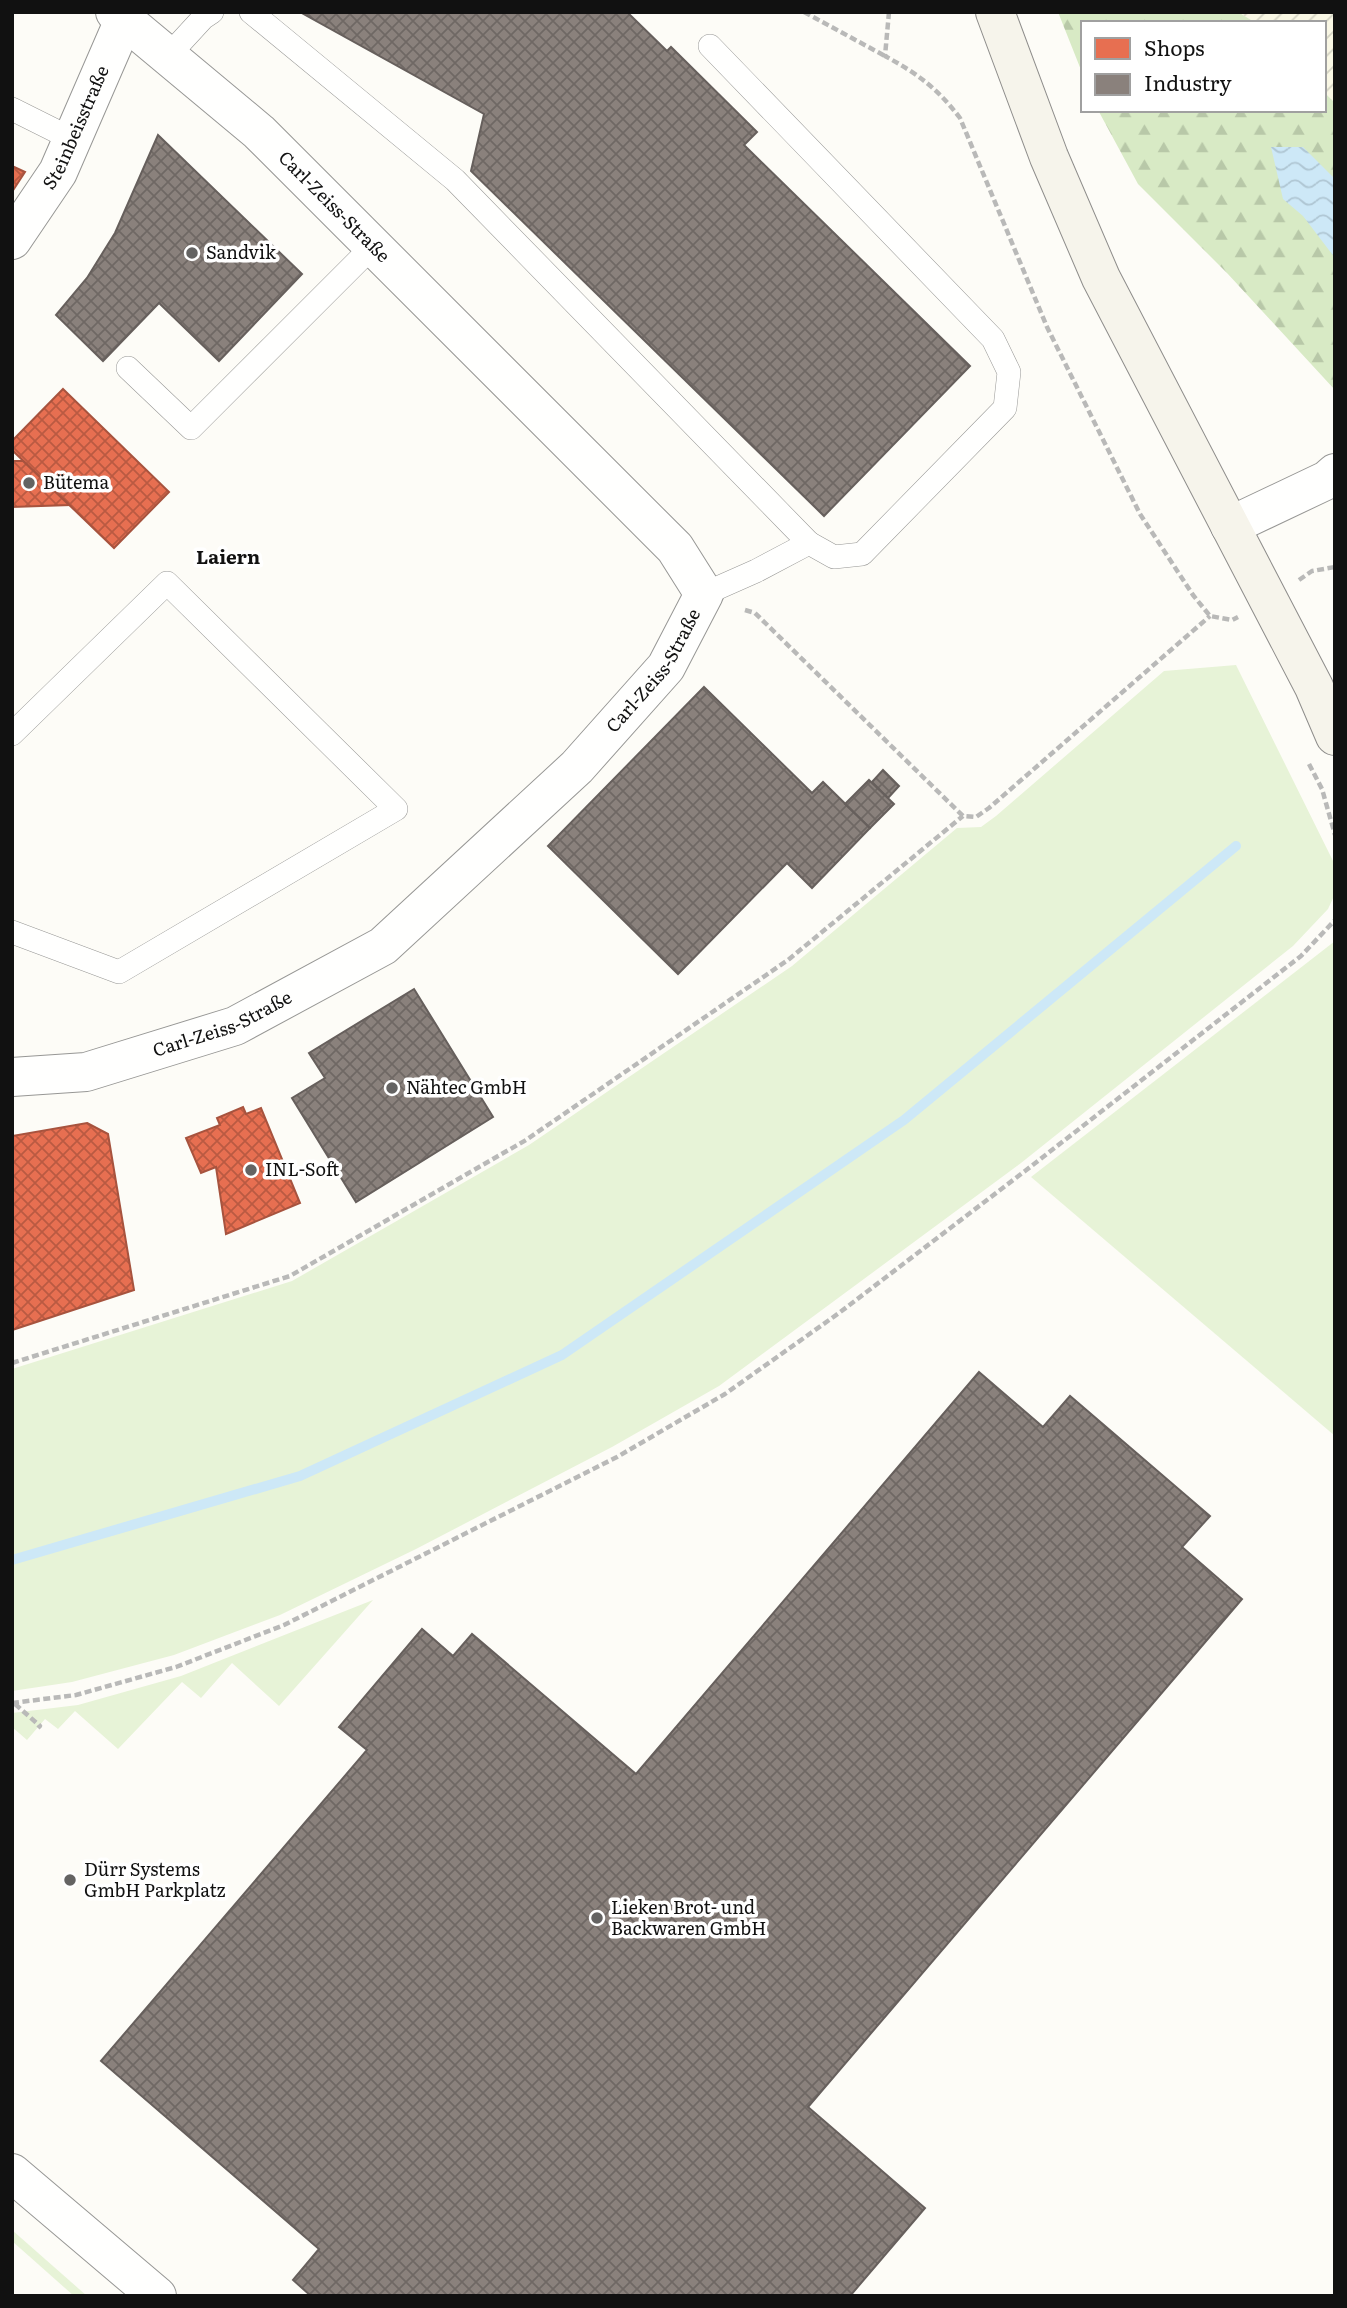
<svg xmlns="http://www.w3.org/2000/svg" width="1347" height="2308" font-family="Literata,serif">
<defs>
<pattern id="farmland-furrows" width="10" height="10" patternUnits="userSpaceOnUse" patternTransform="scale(1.75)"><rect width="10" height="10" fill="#f9f7e4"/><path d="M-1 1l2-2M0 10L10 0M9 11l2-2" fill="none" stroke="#d4d3c3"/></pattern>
<pattern id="forest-firs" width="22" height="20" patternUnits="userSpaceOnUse" patternTransform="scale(1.75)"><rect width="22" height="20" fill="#d8eac5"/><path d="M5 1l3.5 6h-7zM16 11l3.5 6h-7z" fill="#b8c8a8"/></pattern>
<pattern id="water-waves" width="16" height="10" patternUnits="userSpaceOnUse" patternTransform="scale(1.75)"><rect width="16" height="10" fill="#cde8f7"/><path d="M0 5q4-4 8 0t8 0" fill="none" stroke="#afc6d3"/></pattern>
<pattern id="shops-cross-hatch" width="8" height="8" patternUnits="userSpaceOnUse" patternTransform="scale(1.75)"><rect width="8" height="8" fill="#e76f51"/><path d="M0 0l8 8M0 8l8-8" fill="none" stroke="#ba5a42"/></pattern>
<pattern id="industry-cross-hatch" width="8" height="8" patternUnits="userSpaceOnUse" patternTransform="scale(1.75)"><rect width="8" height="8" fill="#8a817c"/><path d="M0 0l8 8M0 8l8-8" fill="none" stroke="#6f6864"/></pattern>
</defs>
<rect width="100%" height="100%" fill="#fdfcf7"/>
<!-- farmland -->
<path fill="url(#farmland-furrows)" d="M1238 12H1335V103L1324 92V23H1256Z"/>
<!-- grass -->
<g fill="#e7f3d7">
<path d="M1236 665 1335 865V894L1328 909 1293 946 1021 1163 719 1386 612 1447 416 1549 280 1615 174 1655 72 1682 12 1691V1369L292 1281 529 1145 792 966 957 828 981 827 996 816 1164 671Z"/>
<path d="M1335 941V1436L1031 1177Z"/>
<path d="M373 1600 279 1706 232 1663 201 1698 182 1682 118 1749 75 1711 58 1729 45 1719 27 1740 12 1727V1713L78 1705 181 1676Z"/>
<path d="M12 2230 87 2296H74L12 2241Z"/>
</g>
<!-- forest -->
<g fill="url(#forest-firs)">
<path d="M1058 12H1238L1256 23H1083V75Z"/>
<path d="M1324 92 1335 103V390L1227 273 1138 184 1098 110H1324Z"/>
</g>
<!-- water -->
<path fill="url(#water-waves)" d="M1271 147H1303L1335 179V258L1303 216 1283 199Z"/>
<!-- shops -->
<g fill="url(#shops-cross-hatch)" stroke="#a7533e" stroke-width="2">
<path d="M12 166 25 172 12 192Z"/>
<path d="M63 389 169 492 114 548 12 450V441Z"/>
<path d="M12 461H23L69 505 12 507Z"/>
<path d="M243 1107 246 1114 261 1108 300 1203 226 1234 216 1167 201 1173 186 1138 220 1125 217 1118Z"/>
<path d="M87 1123 108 1134 134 1290 12 1330V1136Z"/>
</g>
<!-- industry -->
<g fill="url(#industry-cross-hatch)" stroke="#665f5c" stroke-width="2">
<path d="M300 12H627L667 51 671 47 757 132 744 145 970 366 824 516 471 171 484 114Z"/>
<path d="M158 135 302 274 219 361 159 303 103 361 56 315 87 278 115 233Z"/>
<path d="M704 687 812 793 823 782 870 828 812 888 787 863 678 974 548 846Z"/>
<path d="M883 770 899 786 888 798 872 782Z"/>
<path d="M869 780 894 804 870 828 845 804Z"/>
<path d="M414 989 493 1117 356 1202 292 1098 325 1078 309 1053Z"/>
<path d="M979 1372 1043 1427 1070 1396 1210 1516 1182 1547 1242 1599 808 2107 925 2208 850 2296H311L293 2280 319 2249 101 2061 367 1750 339 1727 422 1629 453 1656 472 1634 636 1774Z"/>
</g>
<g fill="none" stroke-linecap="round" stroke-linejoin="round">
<!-- stream -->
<path stroke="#cde8f7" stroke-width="10" d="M12 1560 300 1476 562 1355 904 1120 1236 846"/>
<!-- service casing -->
<g stroke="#979795" stroke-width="24">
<g id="service">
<path d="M251 12 455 180 809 543 834 557 862 554 1005 408 1009 372 993 339 710 46"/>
<path d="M168 56 203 18 212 12"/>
<path d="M12 109 72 139"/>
<path d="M128 368 191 428 373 246"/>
<path d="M704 594 756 571 809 543"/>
<path d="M12 734 167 583 396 809 119 972 12 932"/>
</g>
</g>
<!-- minor casing -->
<g stroke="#979795" stroke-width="40">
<g id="minor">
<path id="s1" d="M12 240 58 172 124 20"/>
<path d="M1230 526 1327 480 1335 473"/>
<path id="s2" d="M12 1077 86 1072 235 1026 383 946 577 767 666 667 704 594 675 548 259 132 115 12"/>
<path d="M12 2173 157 2296"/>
</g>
</g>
<!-- secondary casing -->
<g stroke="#8e8d8b" stroke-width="40">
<path id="secondary" d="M995 12 1049 157 1101 278 1314 687 1335 736"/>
</g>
<!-- path -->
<g stroke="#b9b9b8" stroke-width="4.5" stroke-dasharray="7 3.5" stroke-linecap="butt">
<path d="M804 12 885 56"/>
<path d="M889 12 885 56C918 74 937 88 960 118L1047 327 1140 514 1193 595 1210 616 1232 620 1238 617"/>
<path d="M1299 580 1312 571 1335 567"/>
<path d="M745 610 755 613 963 816 976 817 989 808 1210 616"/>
<path d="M1309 764 1322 789 1335 835"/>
<path d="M12 1363 290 1276 526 1140 788 960 963 816"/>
<path d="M12 1703 76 1695 176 1667 284 1625 617 1457 725 1394 839 1313 1025 1171 1301 956 1335 920"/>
<path d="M15 1704 40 1726 38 1728"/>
</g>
<!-- service -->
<use href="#service" stroke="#fffffe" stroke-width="23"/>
<!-- minor -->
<use href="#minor" stroke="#fffffe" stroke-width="38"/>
<!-- secondary -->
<use href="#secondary" stroke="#f6f4eb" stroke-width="38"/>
</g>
<!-- markers -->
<g fill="#646362" stroke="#fff" stroke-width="2.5">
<circle cx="192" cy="253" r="7"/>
<circle cx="29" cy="483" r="7"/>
<circle cx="392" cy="1088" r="7"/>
<circle cx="251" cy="1170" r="7"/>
<circle cx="70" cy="1880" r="7"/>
<circle cx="597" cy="1918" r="7"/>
</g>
<g text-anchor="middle" stroke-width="7" stroke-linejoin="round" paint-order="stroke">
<!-- street labels -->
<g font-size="18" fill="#111" stroke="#fff">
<text dy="6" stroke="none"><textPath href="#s1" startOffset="130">Steinbeisstraße</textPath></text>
<text transform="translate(334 207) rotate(45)" y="6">Carl-Zeiss-Straße</text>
<text dy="6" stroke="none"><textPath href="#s2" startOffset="786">Carl-Zeiss-Straße</textPath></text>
<text dy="6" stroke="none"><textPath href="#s2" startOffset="219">Carl-Zeiss-Straße</textPath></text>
</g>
<!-- poi labels -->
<g font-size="18" fill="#111" stroke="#fff" text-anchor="start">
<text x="206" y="259">Sandvik</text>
<text x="43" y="489">Bütema</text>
<text x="406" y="1094">Nähtec GmbH</text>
<text x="265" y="1176">INL-Soft</text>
<text x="84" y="1876">Dürr Systems<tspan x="84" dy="21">GmbH Parkplatz</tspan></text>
<text x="611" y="1914">Lieken Brot- und<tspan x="611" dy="21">Backwaren GmbH</tspan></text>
</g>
<!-- neighbourhood labels -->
<g font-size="19" font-weight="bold" fill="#111" stroke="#fff">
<text x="228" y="564">Laiern</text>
</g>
</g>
<!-- border -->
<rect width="1347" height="2308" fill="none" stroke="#111111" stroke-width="28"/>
<!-- legend -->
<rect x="1081" y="21" width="245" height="91" fill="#ffffff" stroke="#a0a0a0" stroke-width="2"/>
<rect x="1095" y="38" width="35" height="21" fill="#e76f51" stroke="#a0a0a0" stroke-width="2"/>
<text x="1144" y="56" font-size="21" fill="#111111">Shops</text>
<rect x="1095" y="74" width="35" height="21" fill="#8a817c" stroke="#a0a0a0" stroke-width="2"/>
<text x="1144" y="91" font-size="21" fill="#111111">Industry</text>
</svg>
